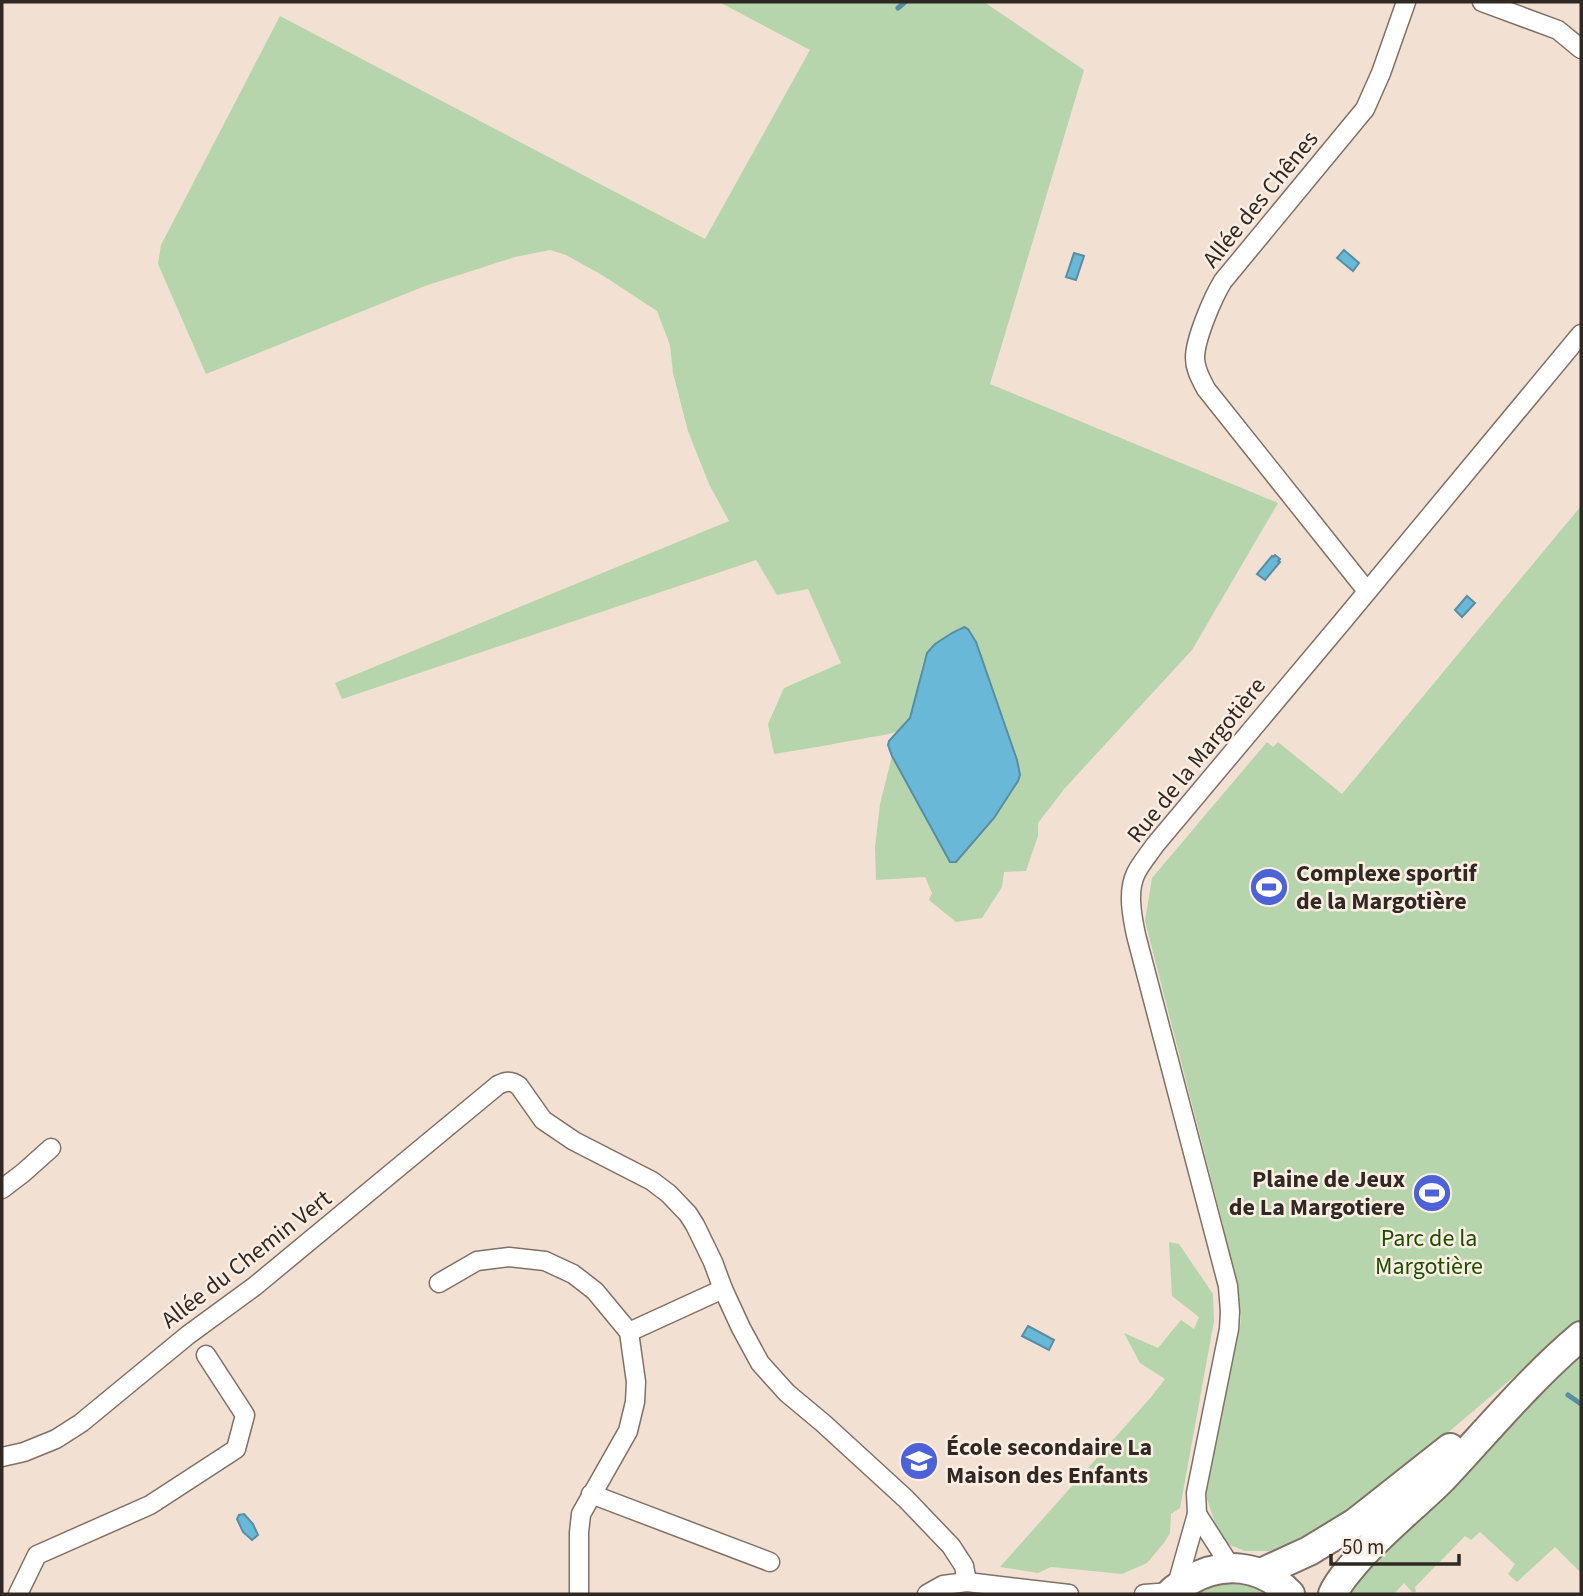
<svg xmlns="http://www.w3.org/2000/svg" width="1583" height="1596" font-family="'Source Sans 3',sans-serif">
<rect width="100%" height="100%" fill="#f2e0d3"/>
<!-- green -->
<g fill="#b6d5ac">
<path d="M719 2H984L1084 70 990 384 1278 503 1192 650 1065 788 1038 823V836L1026 871 1004 872 1002 887 982 918 956 922 929 900 932 893 925 877 876 880 875 847 880 804 892 756 950 862H956L994 818 1008 797 1018 781V766L976 643 968 629 964 628C950 633 934 642 926 656 915 675 921 720 898 731 889 735 876 736 866 738 835 744 805 749 774 754L768 724 784 688 841 663 808 589 777 595 756 560 342 699 335 683 729 521 709 484 688 431 673 373 670 345 657 311 602 275 566 255 550 250 515 257 425 286 206 374 158 264 161 245 280 16 705 239 810 50Z"/>
<path d="M1581 506V1320L1354 1512 1293 1545 1269 1551H1245L1225 1543 1217 1529 1207 1499 1206 1483 1240 1326 1241 1317 1222 1221 1145 921 1152 878 1267 742 1273 747 1278 742 1342 794Z"/>
<path d="M1169 1242 1179 1244 1213 1294 1214 1321 1180 1508 1171 1514 1170 1533 1164 1543 1147 1563 1122 1574 1051 1567 1038 1573 1000 1567 1152 1396 1165 1379 1140 1363 1124 1333 1158 1348 1181 1320 1194 1329 1199 1317 1172 1296Z"/>
<path d="M1581 1352 1580 1572 1555 1547 1517 1582 1508 1574 1515 1564 1480 1532 1471 1540 1465 1536 1415 1587 1416 1592 1413 1593 1404 1583 1394 1594H1338L1510 1426 1557 1375Z"/>
<path d="M1202 1572 1290 1594H1170Z"/>
</g>
<!-- water -->
<g fill="#6ab8d8" stroke="#588da2" stroke-width="2">
<path d="M1344 250 1359 263 1353 271 1337 258Z"/>
<path d="M1074 253 1084 256 1076 280 1066 277Z"/>
<path d="M1275 555 1280 559 1278 561 1280 562 1265 580 1257 574 1272 556 1273 557Z"/>
<path d="M1467 596 1475 603 1462 617 1455 610Z"/>
<path d="M964 627 968 629 976 642 1017 760 1020 775 1018 781 994 818 956 862H950L892 756 888 745 889 741 910 718 927 653 935 644 952 633Z"/>
<path d="M1028 1326 1054 1340 1049 1350 1022 1336Z"/>
<path d="M244 1514 253 1524 258 1535 252 1540 243 1532 237 1519 239 1515Z"/>
</g>
<g fill="none" stroke-linecap="round" stroke-linejoin="round">
<!-- stream -->
<g stroke="#588da2" stroke-width="5">
<path d="M898 8 905 2"/>
<path d="M1568 1395 1581 1404"/>
</g>
<!-- street casing -->
<g stroke="#807065" stroke-width="21">
<g id="street">
<path d="M1482 2 1558 30 1581 49"/>
<path d="M1367 591 1206 389C1201 379 1195 370 1195 358 1195 339 1213 297 1223 281L1365 109 1381 73 1406 2"/>
<path d="M2 1189 23 1173 51 1148"/>
<path d="M439 1283 477 1261 509 1257 545 1261 573 1274 595 1291 629 1332 636 1382 635 1402 628 1431 581 1514 579 1533V1594"/>
<path d="M629 1332 723 1289"/>
<path d="M2 1457 24 1452 56 1439 81 1423 188 1335 255 1286 498 1085C506 1081 511 1080 519 1086L543 1120 574 1141 652 1181 669 1194 688 1214 695 1225 713 1262 723 1289 741 1328 760 1363 787 1393 823 1423 906 1499 951 1546 964 1566 967 1582"/>
<path d="M591 1494 770 1562"/>
<path d="M1197 1514 1231 1567"/>
<path d="M1176 1588 1197 1514 1196 1493 1229 1329 1230 1312 1228 1286 1136 935C1132 916 1127 891 1136 873 1141 863 1149 854 1155 845L1342 622 1581 334"/>
<path d="M18 1594 37 1555 150 1505 236 1449 245 1415 206 1355"/>
<path d="M927 1594 943 1585 967 1582 1069 1594"/>
<path d="M1144 1594 1172 1592"/>
</g>
</g>
<!-- primary casing -->
<g stroke="#807065" stroke-width="32">
<g id="primary">
<path d="M1261 1573 1309 1551 1355 1523 1450 1448"/>
<path d="M1170 1594C1175 1588 1181 1585 1188 1581 1223 1560 1262 1565 1290 1594"/>
<path d="M1333 1594C1338 1582 1346 1574 1354 1564 1381 1532 1414 1507 1443 1478 1488 1430 1531 1378 1581 1336"/>
</g>
</g>
<!-- street -->
<use href="#street" stroke="#fff" stroke-width="18"/>
<!-- primary -->
<use href="#primary" stroke="#fff" stroke-width="28"/>
</g>
<!-- icons -->
<defs>
<g id="stadium-disc" transform="scale(2.0125)"><circle r="9.5" fill="#4e62d7" stroke="#fdeee4"/><path d="M0-5a6.5 5 0 1 0 0 10a6.5 5 0 1 0 0-10ZM-3.5-1.8h7v3.6h-7Z" fill="#fff"/></g>
<g id="school-disc" transform="scale(2.0125)"><circle r="9.5" fill="#4e62d7" stroke="#fdeee4"/><path d="M0-5L7-2L0 1L-7-2ZM-4 1L0 2.5L4 1V4Q0 6-4 4Z" fill="#fff"/></g>
</defs>
<g fill-rule="evenodd">
<use href="#stadium-disc" x="1269" y="887"/>
<use href="#stadium-disc" x="1432" y="1193"/>
<use href="#school-disc" x="919" y="1461"/>
</g>
<g text-anchor="middle" stroke-width="5" stroke-linejoin="round" paint-order="stroke">
<!-- street labels -->
<g font-size="24" fill="#2f2823" stroke="#fdeee4">
<text transform="translate(1260 199) rotate(-51)" y="8">Allée des Chênes</text>
<text transform="translate(1196 760) rotate(-51)" y="8">Rue de la Margotière</text>
<text transform="translate(246 1259) rotate(-38)" y="8">Allée du Chemin Vert</text>
</g>
<!-- poi labels -->
<g font-size="24" font-weight="bold" fill="#2f2823" stroke="#fdeee4" text-anchor="start">
<text x="1296" y="881">Complexe sportif<tspan x="1296" dy="28">de la Margotière</tspan></text>
<text x="1405" y="1187" text-anchor="end">Plaine de Jeux<tspan x="1405" dy="28">de La Margotiere</tspan></text>
<text x="946" y="1455">École secondaire La<tspan x="946" dy="28">Maison des Enfants</tspan></text>
</g>
<!-- park labels -->
<g font-size="24" fill="#1a4f00" stroke="#fdeee4">
<text x="1429" y="1246">Parc de la<tspan x="1429" dy="28">Margotière</tspan></text>
</g>
</g>
<!-- border -->
<rect width="1583" height="1596" fill="none" stroke="#2f2823" stroke-width="7"/>
<!-- scale -->
<path d="M1331 1554v10h128v-10" fill="none" stroke="#2f2823" stroke-width="3.5"/>
<text x="1342" y="1554" font-size="21" fill="#2f2823" stroke="#fdeee4" stroke-width="5" paint-order="stroke">50 m</text>
</svg>
